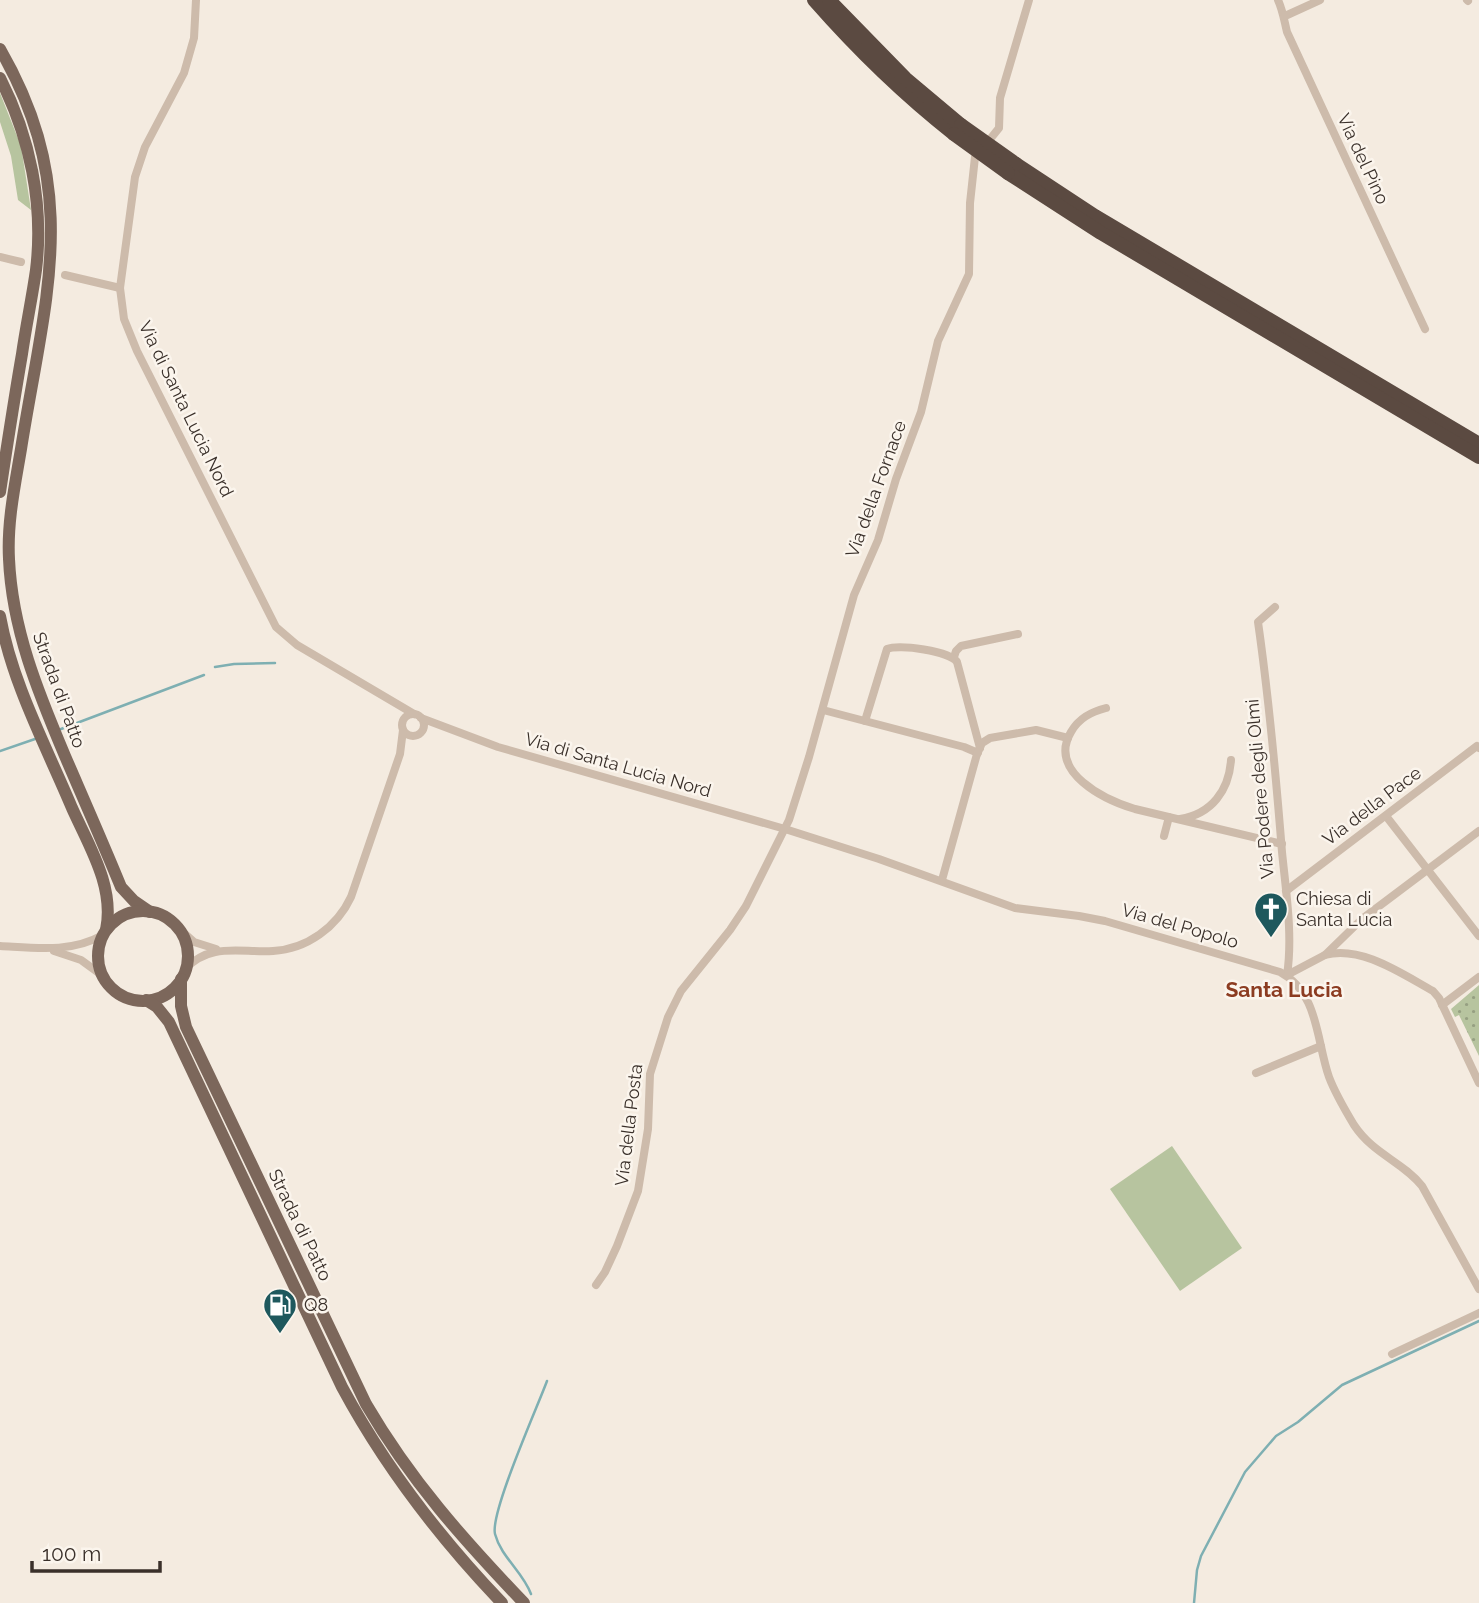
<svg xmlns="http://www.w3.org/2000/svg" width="1479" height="1603" font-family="Raleway,sans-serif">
<defs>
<pattern id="park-dots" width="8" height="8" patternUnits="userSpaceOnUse" patternTransform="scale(1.75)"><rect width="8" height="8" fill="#b7c49f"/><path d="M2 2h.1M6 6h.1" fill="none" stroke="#96a082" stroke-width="1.8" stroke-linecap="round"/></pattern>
</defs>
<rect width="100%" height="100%" fill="#f4ebe0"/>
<!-- grass -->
<g fill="#b7c49f">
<path d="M0 93 21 146 31 210 18 200 11 156 0 122Z"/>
<path d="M1172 1146 1242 1248 1180 1291 1110 1189Z"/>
</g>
<!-- park -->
<path fill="url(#park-dots)" d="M1479 985V1056L1459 1015 1455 1017 1451 1009Z"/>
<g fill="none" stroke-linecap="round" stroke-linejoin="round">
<!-- stream -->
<g stroke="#7eafb2" stroke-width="2.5">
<path d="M215 667 234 664 275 663"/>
<path d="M61 729 204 675"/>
<path d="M0 751 35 739"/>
<path d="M531 1594C523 1572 501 1557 495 1534 490 1513 537 1408 547 1381"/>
<path d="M1194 1603 1197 1570 1201 1556 1245 1472 1276 1436 1298 1422 1342 1385 1479 1321"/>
</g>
<!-- street -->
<g stroke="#cdbbab" stroke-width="8">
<path d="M196 0 194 38 184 73 145 147 135 177 120 288 124 319 137 351 276 627 297 645 414 714"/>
<path d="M1278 0C1283 11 1284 20 1287 32L1425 329"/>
<path d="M1467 0 1468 1"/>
<path d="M1285 16 1320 0"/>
<path d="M991 138 999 128 1000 98 1029 0"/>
<path d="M0 257 21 262"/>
<path d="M65 275 120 288"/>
<path d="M1275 607 1258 622C1269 699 1276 776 1282 852 1286 892 1293 936 1287 975"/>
<path d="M954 657 956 651 961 646 1018 634"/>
<path d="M1106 708C1091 712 1079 718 1071 732 1047 772 1105 800 1135 809L1282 844"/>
<path d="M823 710 964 747 978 753"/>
<circle cx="413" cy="725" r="11"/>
<path d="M421 718 498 747 785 829 879 859 1015 908 1079 916 1105 921 1280 972C1319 993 1316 1040 1329 1077 1335 1093 1345 1110 1354 1125 1374 1155 1402 1161 1422 1186L1479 1289"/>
<path d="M865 721 887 649C899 644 950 651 957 662L980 748"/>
<path d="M1386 816 1479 936"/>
<path d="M1180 819C1212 814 1229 790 1231 760"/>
<path d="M1164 836 1169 817"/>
<path d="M942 880 977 754 982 743 990 738 1036 730 1068 738"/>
<path d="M1286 891 1477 746 1479 748"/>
<path d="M176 926 194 942 216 949"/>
<path d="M0 946C36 948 71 953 103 935"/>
<path d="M54 951 81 960 103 976"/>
<path d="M1325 955C1361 945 1402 974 1433 991L1439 998 1479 1083"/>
<path d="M185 969C211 942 240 953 273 951 307 949 337 927 351 897L400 754 403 730"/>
<path d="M1287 975 1325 955 1362 919 1479 831"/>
<path d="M1442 1005 1479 977"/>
<path d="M1256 1073 1321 1046"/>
<path d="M596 1285 605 1272 617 1246 638 1191 648 1129 650 1074 668 1017 681 991 730 930 746 906 789 820 809 757 854 595 878 540 896 479 921 412 938 341 969 274 970 203 975 157"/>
<path d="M1392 1354 1479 1313"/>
</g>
<!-- primary -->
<g stroke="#7c675b" stroke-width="12">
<path d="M0 49C83 193 45 297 21 449 15 485 7 522 9 559 12 629 38 692 65 756 84 800 103 843 121 887L134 901 150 912"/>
<path d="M0 78C30 137 44 204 36 270 32 298 26 326 22 354 14 400 7 446 0 492"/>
<path d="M0 616C12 683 46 746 72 808 89 846 115 887 106 930"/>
<circle cx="143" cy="956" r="45"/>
<path d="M181 979V1006L186 1027 366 1404C411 1481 463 1539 524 1603"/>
<path d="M146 1000 157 1007 169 1022 342 1387C385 1467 439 1537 502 1603"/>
</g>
<!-- highway -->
<g stroke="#5b4a41" stroke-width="14">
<path d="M814 0C857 49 903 94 954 134"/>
<path d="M829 0 905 78 961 125"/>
<path d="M1016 164 1095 216 1479 444"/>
<path d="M1008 173 1101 233 1479 457"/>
</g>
<!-- highway-bridge -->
<g stroke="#5b4a41" stroke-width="14">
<path d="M961 125 1016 164"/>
<path d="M954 134 1008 173"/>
</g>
</g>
<!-- icons -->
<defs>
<g id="church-pin" transform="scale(1.75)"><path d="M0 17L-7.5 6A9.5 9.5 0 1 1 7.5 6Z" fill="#1e585d" stroke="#fbf5ed"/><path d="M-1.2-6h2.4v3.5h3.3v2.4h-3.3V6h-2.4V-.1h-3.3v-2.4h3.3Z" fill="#fff"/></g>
<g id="fuel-pin" transform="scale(1.75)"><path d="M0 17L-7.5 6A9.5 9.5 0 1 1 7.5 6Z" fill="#1e585d" stroke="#fbf5ed"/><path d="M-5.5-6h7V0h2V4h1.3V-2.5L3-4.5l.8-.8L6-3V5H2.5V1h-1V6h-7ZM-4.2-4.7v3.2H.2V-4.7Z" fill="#fff"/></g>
</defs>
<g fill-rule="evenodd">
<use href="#church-pin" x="1271" y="909"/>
<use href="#fuel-pin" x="280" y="1305"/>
</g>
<g text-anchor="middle" stroke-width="5" stroke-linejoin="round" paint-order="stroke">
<!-- street labels -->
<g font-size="18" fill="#3a302a" stroke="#fbf5ed">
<text transform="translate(1363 159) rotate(65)" y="6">Via del Pino</text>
<text transform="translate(186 409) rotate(64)" y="6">Via di Santa Lucia Nord</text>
<text transform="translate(876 489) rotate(-70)" y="6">Via della Fornace</text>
<text transform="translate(59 690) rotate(70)" y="6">Strada di Patto</text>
<text transform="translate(618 765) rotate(16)" y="6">Via di Santa Lucia Nord</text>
<text transform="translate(1260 789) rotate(-95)" y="6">Via Podere degli Olmi</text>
<text transform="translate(1372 806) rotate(-37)" y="6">Via della Pace</text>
<text transform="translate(1180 926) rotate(16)" y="6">Via del Popolo</text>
<text transform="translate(629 1125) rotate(-83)" y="6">Via della Posta</text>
<text transform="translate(300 1225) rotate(64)" y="6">Strada di Patto</text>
</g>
<!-- poi labels -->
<g font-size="18" fill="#3a302a" stroke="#fbf5ed" text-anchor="start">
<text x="1296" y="905">Chiesa di<tspan x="1296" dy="21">Santa Lucia</tspan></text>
<text x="304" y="1311">Q8</text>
</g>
<!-- quarter labels -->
<g font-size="21" font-weight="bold" fill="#8c3c21" stroke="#fbf5ed">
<text x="1284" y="997">Santa Lucia</text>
</g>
</g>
<!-- scale -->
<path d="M32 1561v10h128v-10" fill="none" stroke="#3a302a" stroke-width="3.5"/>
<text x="42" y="1561" font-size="21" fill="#3a302a" stroke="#fbf5ed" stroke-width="5" paint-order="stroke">100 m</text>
</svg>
